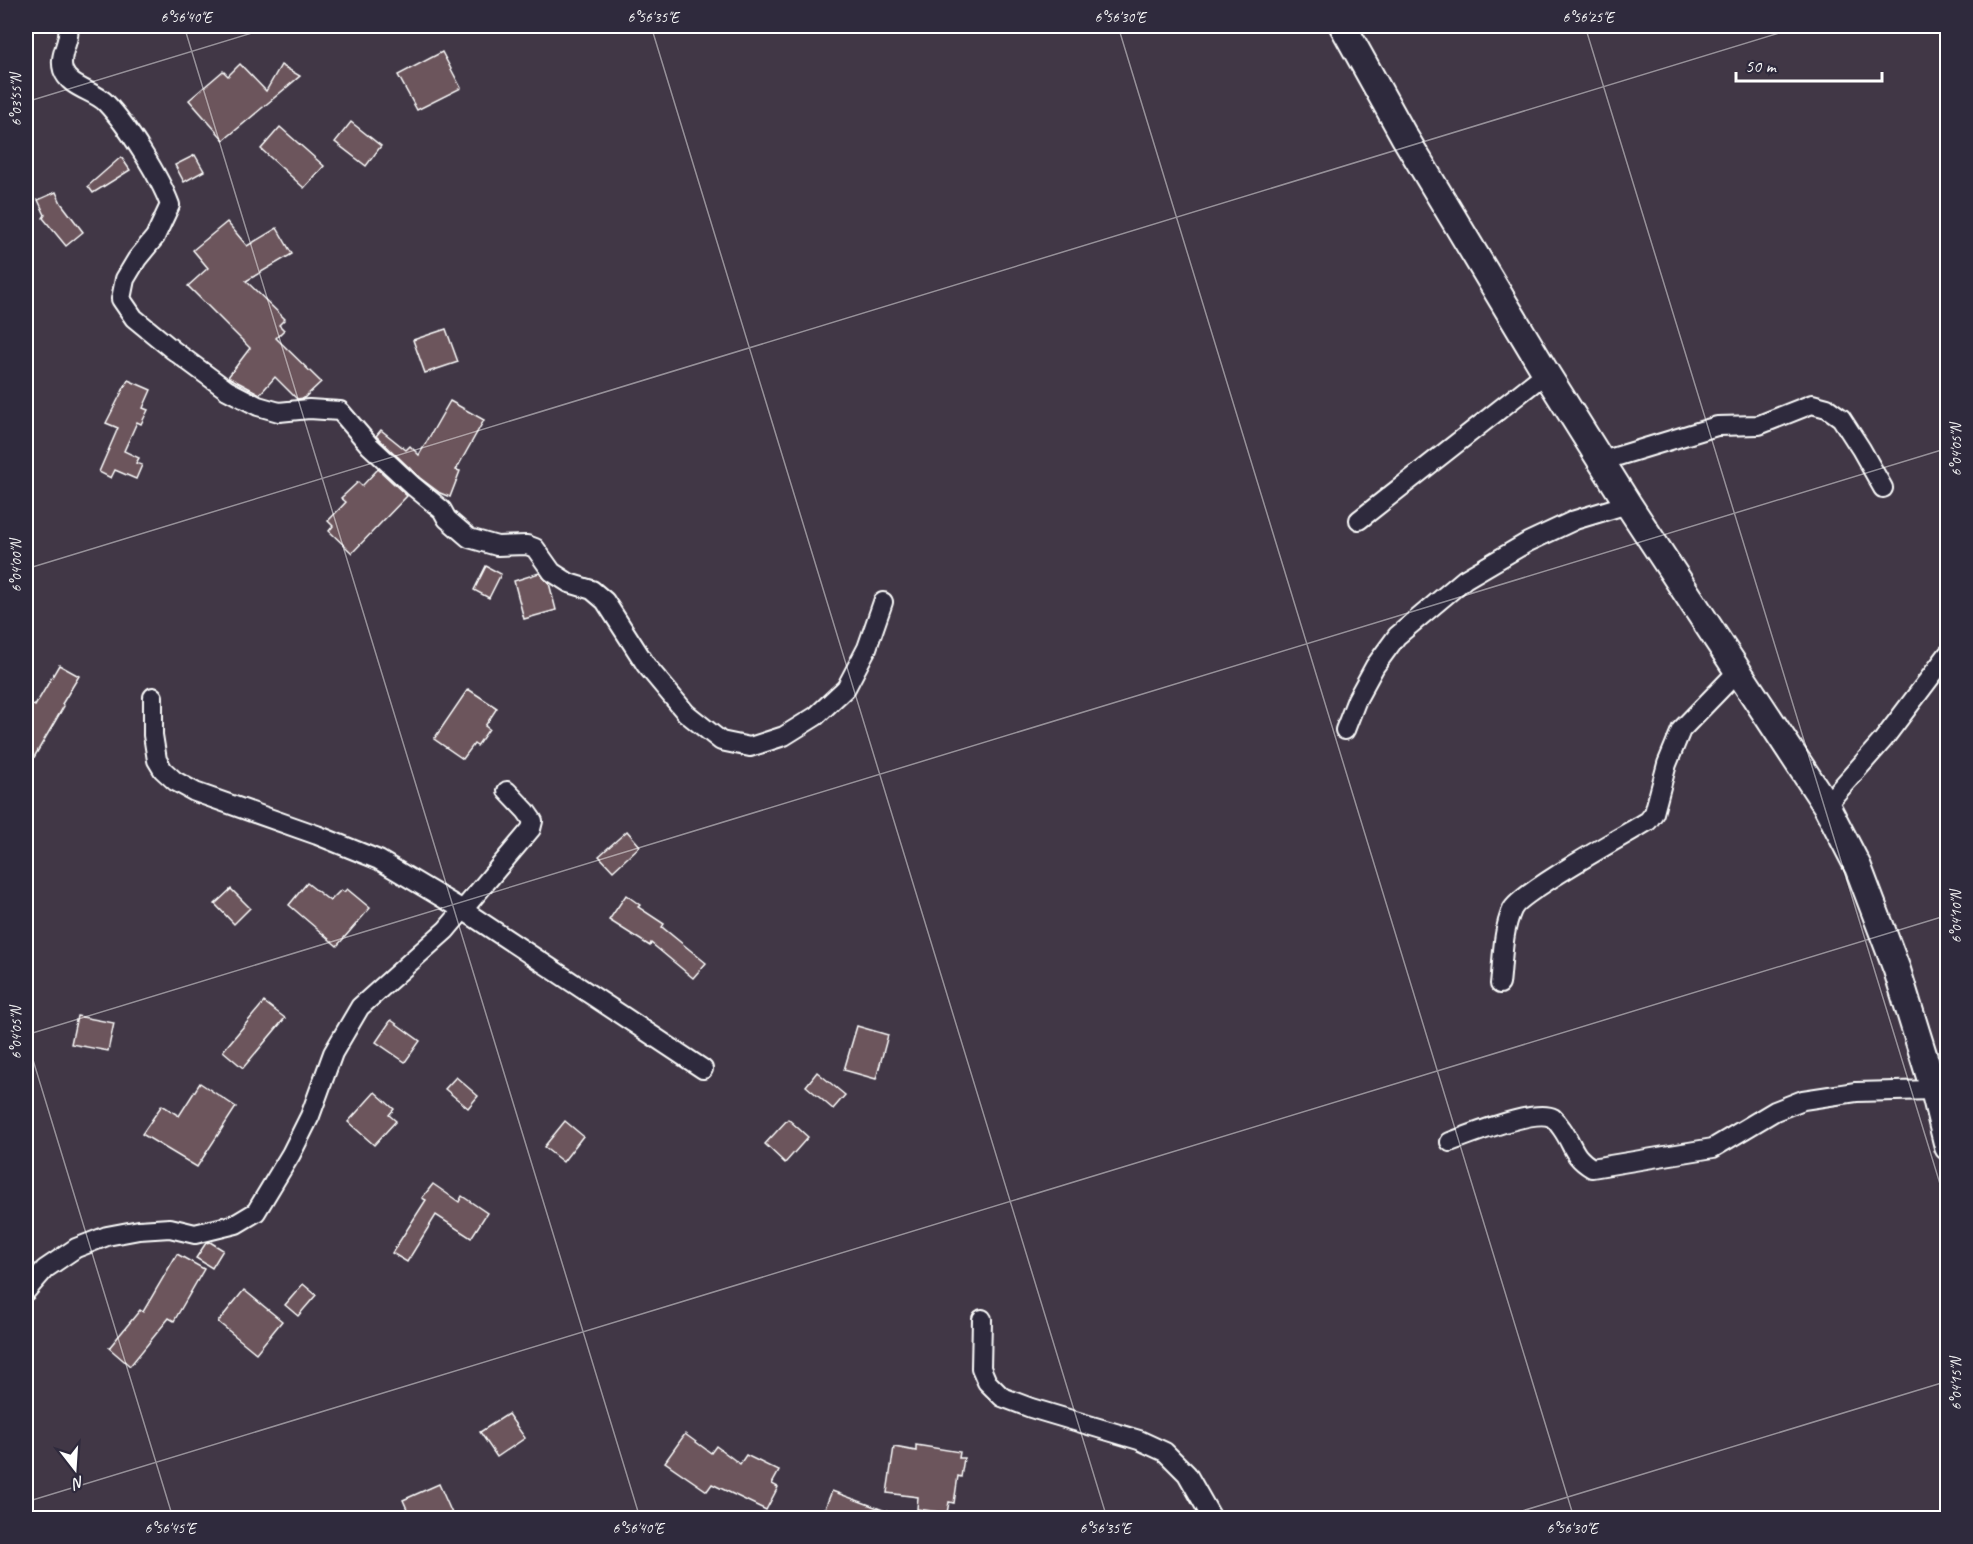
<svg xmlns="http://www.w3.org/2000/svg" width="1973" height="1544" font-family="Caveat,sans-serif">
<rect width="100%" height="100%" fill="#413746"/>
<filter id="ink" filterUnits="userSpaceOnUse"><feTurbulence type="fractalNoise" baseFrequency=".0167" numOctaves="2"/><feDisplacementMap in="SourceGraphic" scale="12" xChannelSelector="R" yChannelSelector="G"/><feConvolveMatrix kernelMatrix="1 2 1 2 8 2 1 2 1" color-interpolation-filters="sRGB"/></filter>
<g filter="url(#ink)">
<!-- building -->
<g fill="#6c555c" stroke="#fff" stroke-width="1.5">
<path d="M442 52 461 88 417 110 398 75Z"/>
<path d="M240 64 266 91 281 65 300 76 224 140 189 100 223 71 228 76Z"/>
<path d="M351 122 381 146 366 166 335 142Z"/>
<path d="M280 127 324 166 304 188 261 149Z"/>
<path d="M195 155 204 171 184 182 175 165Z"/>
<path d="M121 157 130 170 93 193 88 186Z"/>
<path d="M56 192 61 203 83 232 66 246 43 218 45 215 38 200Z"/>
<path d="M227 222 247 246 277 228 292 254 246 281 285 319 279 325 284 330 276 338 321 382 304 398 297 399 275 377 260 394 228 377 250 348 188 286 208 268 193 250Z"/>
<path d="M446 329 458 362 425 373 413 340Z"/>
<path d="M128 380 151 390 143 408 148 410 141 424 137 422 124 451 139 458 136 463 142 465 136 479 115 470 111 478 99 472 118 428 106 423Z"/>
<path d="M450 401 484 420 456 470 460 471 450 497 440 493 420 478 376 436 381 430 406 450 410 446 419 455Z"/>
<path d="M378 469 407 496 352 553 329 531 333 526 328 521 346 502 341 498 358 482 362 486Z"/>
<path d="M486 566 501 574 489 598 474 590Z"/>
<path d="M539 573 549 583 556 610 524 619 514 581Z"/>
<path d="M59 665 79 676 62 704 64 706 26 771V701L35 706Z"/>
<path d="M468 689 497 708 485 726 489 729 477 746 474 744 463 759 434 739Z"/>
<path d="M627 831 640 846 613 871 599 856Z"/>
<path d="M307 883 330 901 341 890 344 892 347 889 370 908 337 946 289 905Z"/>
<path d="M231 889 250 908 234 924 215 904Z"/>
<path d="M626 895 640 905 638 907 664 924 662 927 706 963 693 978 651 943 650 946 609 920Z"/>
<path d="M264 1002 285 1018 243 1068 223 1051Z"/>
<path d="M77 1016 114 1023 108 1051 71 1044Z"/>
<path d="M391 1020 420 1041 405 1062 376 1042Z"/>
<path d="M857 1026 888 1035 876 1079 844 1070Z"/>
<path d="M817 1072 845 1095 833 1109 806 1086Z"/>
<path d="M456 1077 478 1096 468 1108 445 1089Z"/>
<path d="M200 1083 236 1107 197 1167 142 1134 162 1105 179 1116Z"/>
<path d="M375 1092 394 1109 389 1115 396 1121 374 1145 348 1122Z"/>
<path d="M788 1119 808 1137 785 1163 765 1144Z"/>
<path d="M565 1121 583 1136 563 1162 544 1147Z"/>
<path d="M433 1184 459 1202 462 1196 487 1213 471 1238 436 1215 407 1262 392 1253 426 1200 422 1198Z"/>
<path d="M210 1242 223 1250 212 1268 196 1258 206 1243Z"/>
<path d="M177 1254 204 1269 174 1321 169 1318 130 1366 109 1348 140 1310 143 1312Z"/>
<path d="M303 1284 316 1295 298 1316 285 1305Z"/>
<path d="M244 1290 282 1321 256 1353 218 1322Z"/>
<path d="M508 1414 525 1438 497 1457 480 1432Z"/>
<path d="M685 1434 711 1453 716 1446 740 1464 746 1455 779 1471 772 1484 778 1487 766 1510 712 1484 707 1491 665 1462Z"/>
<path d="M916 1445 960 1452 959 1458H964L961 1477 958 1476 954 1503 949 1502 947 1513 917 1509 918 1497 887 1493 894 1447 916 1451Z"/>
<path d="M439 1484 454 1518H411L403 1500Z"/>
<path d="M832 1491 902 1517V1518H821Z"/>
</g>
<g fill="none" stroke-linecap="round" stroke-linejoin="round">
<!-- minor casing -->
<g stroke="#fff" stroke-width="22">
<g id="minor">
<path d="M68 26C71 42 58 54 63 70 69 88 95 91 106 103 127 125 160 177 170 205L155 237 137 259 125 279 121 299 134 318 173 350 227 390 258 406 279 412 309 409 340 411 370 446 413 486 442 510 447 519 469 538 497 546 527 545 535 548 552 572 569 583 592 590 605 601 646 665 686 713 721 741 750 747 784 736 816 716 846 688 867 648 883 602"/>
<path d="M1602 461 1717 426 1759 425 1812 404 1827 408 1841 418 1861 449 1883 488"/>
<path d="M1359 520 1546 373"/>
<path d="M153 697V735L157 760 163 770 175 781 195 792 317 835 379 860 463 910 703 1069"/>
<path d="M1345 730 1357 699 1375 666 1397 636 1465 579 1528 542 1575 520 1628 504"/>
<path d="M1826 805 1883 740 1948 654"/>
<path d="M1500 984C1503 960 1502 932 1512 910 1519 893 1625 835 1648 821L1654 813 1667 764 1681 730 1738 671"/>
<path d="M1450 1142C1469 1135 1536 1108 1553 1118 1555 1120 1560 1126 1562 1129 1574 1146 1572 1156 1592 1168L1713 1148 1775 1111 1803 1100 1856 1092 1934 1090"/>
<path d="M26 1291 45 1269 76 1248 107 1236 139 1230 170 1228 195 1234 236 1224 256 1212 291 1154 310 1116 333 1053 360 1007 446 930 531 829 533 821 526 811 507 791"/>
<path d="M982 1319 981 1368 987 1382 1002 1397 1031 1408 1139 1440 1165 1452 1187 1474 1212 1518"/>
</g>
</g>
<!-- secondary casing -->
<g stroke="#fff" stroke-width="30">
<path id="secondary" d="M1343 26 1404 136 1546 373 1628 504 1826 805 1858 867 1897 970 1934 1090 1948 1147"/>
</g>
<!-- minor -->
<use href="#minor" stroke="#2f2a3d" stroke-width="18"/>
<!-- secondary -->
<use href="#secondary" stroke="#2f2a3d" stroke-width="26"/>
</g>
</g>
<!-- ticks -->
<path fill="none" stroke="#fff" stroke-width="1.5" stroke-opacity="0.45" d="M184 26 640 1518M651 26 1107 1518M1118 26 1574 1518M1585 26 1948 1210M26 102 275 26M26 569 1802 26M26 1035 1948 448M26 1037 173 1518M26 1502 1948 915M1499 1518 1948 1381"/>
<!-- margin -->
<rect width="1973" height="1544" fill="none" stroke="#2f2a3d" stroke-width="66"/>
<!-- north arrow -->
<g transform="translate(75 1469) rotate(163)" stroke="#2f2a3d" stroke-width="4.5" paint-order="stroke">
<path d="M0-4.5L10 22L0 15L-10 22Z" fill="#ffffff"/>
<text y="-9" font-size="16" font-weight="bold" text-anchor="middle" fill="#ffffff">N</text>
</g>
<!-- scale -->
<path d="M1736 72v9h146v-9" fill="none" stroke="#ffffff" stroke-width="3"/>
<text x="1745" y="72" font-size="18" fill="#ffffff" stroke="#2f2a3d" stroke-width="4.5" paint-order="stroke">50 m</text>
<rect x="33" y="33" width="1907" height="1478" fill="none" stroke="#fff" stroke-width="2"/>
<g font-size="15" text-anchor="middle" fill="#fff">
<text x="186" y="22">6°56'40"E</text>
<text x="653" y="22">6°56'35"E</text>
<text x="1120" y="22">6°56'30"E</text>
<text x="1588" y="22">6°56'25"E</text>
<text transform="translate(16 100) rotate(-90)" y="5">6°03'55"N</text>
<text transform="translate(1956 450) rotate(-90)" y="5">6°04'05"N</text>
<text transform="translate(16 566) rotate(-90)" y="5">6°04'00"N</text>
<text transform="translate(1956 917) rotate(-90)" y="5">6°04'10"N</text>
<text transform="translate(16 1033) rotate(-90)" y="5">6°04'05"N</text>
<text transform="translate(1956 1384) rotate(-90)" y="5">6°04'15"N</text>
<text x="170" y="1533">6°56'45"E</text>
<text x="638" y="1533">6°56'40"E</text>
<text x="1105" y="1533">6°56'35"E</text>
<text x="1572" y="1533">6°56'30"E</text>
</g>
</svg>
